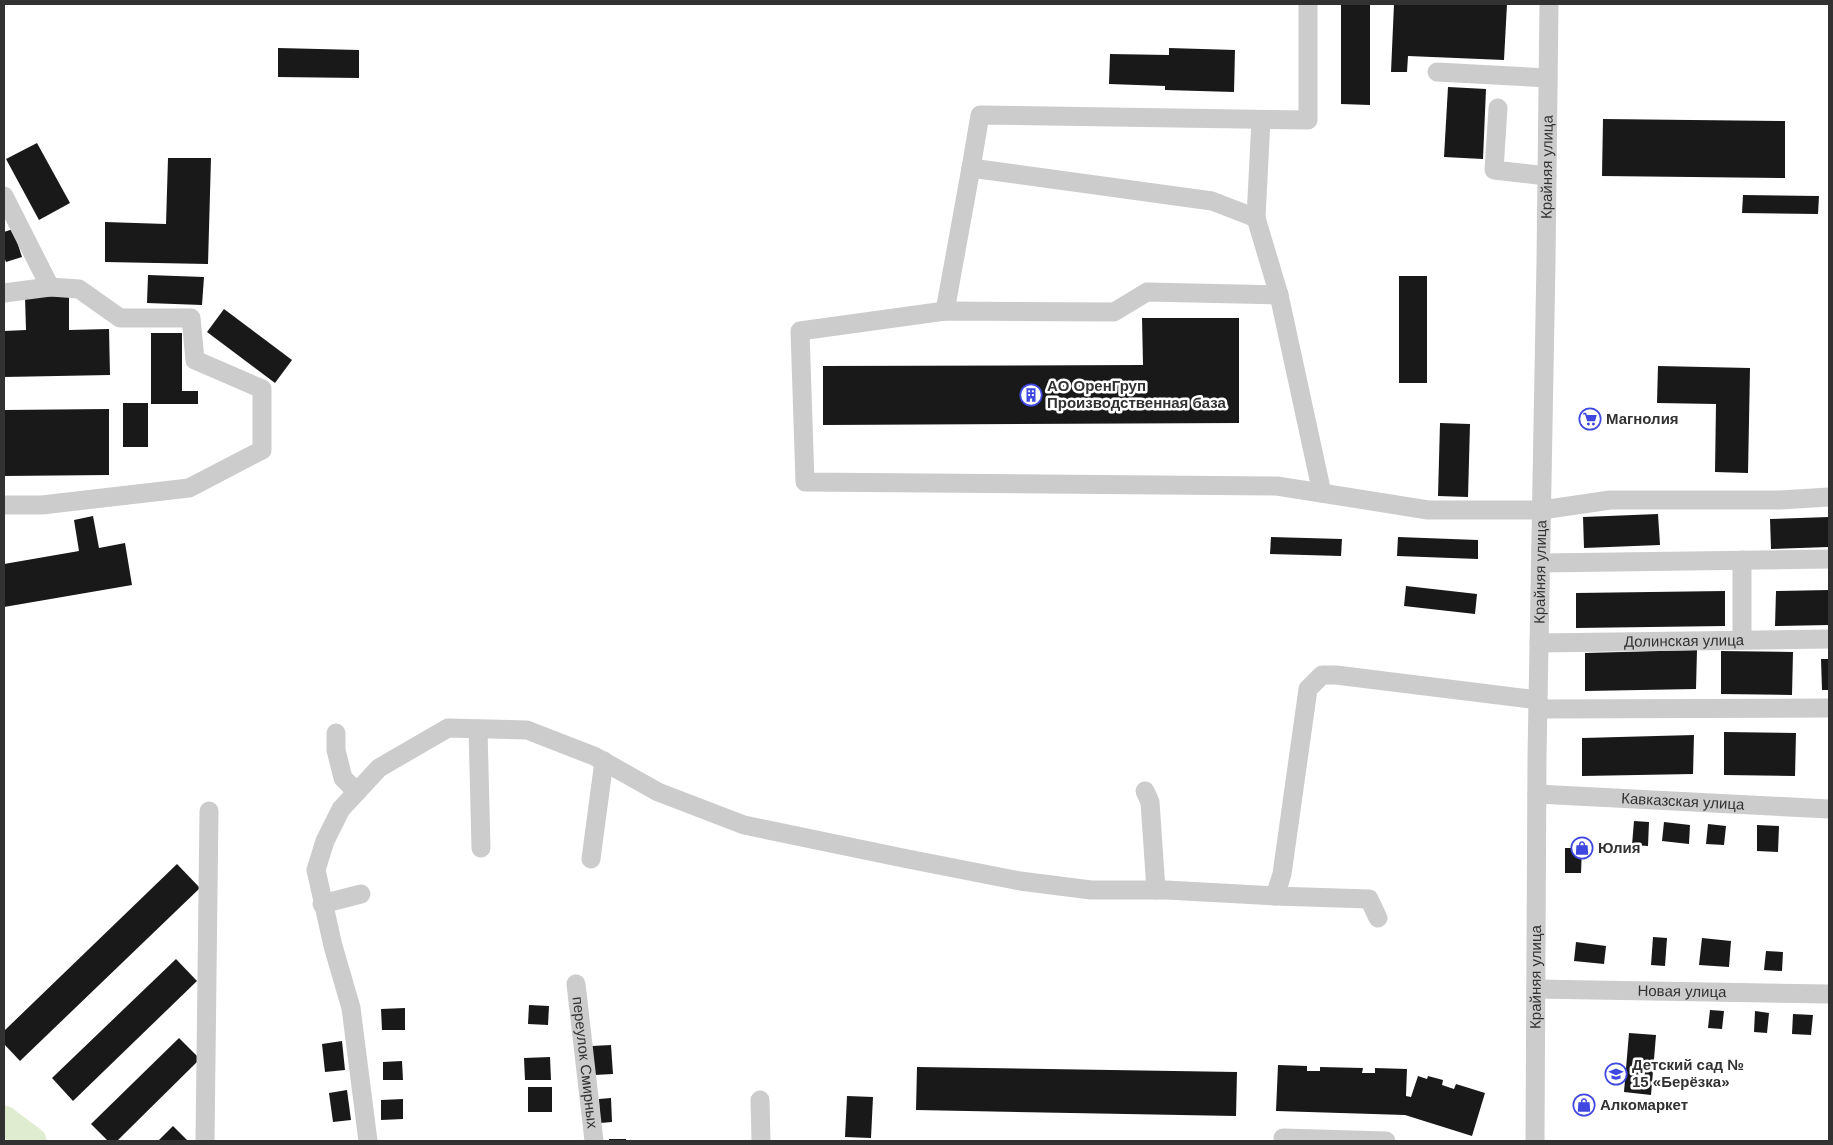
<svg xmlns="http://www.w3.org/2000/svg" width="1833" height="1145" font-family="Arial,sans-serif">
<rect width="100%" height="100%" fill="#fff"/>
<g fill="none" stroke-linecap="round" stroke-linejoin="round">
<!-- river -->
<path stroke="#e0eccf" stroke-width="29" d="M4 1120 32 1141"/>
</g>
<!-- building -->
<g fill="#191919">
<path d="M1341 4H1370V105L1341 104Z"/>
<path d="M1394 4H1507L1504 60 1408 56 1407 72H1391Z"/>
<path d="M278 48 359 50V78L278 77Z"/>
<path d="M1169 48 1235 50 1234 92 1165 90V86L1109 84 1110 54 1169 55Z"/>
<path d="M1448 87 1486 89 1483 159 1444 157Z"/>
<path d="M1603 119 1785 121V178L1602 176Z"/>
<path d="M37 143 70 203 39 220 6 159Z"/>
<path d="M168 158H211L208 264 105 262V222L166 224Z"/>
<path d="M1743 195 1819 196 1818 214 1742 213Z"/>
<path d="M13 229 22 257 6 262 4 257V232Z"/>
<path d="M148 275 204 277 202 305 147 303Z"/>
<rect x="1399" y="276" width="28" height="107"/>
<path d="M69 295V330L109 329 110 375 4 377V331L26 330 25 296Z"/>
<path d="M224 309 292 360 275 383 207 332Z"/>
<path d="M1142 318H1239V423L823 425V366L1143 365Z"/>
<path d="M151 333H182V391H198V404H151Z"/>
<path d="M1658 366 1750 368 1748 473 1715 472 1716 404 1657 403Z"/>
<rect x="123" y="403" width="25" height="44"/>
<path d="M109 409V475L4 476V410Z"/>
<path d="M1440 423 1470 424 1468 497 1438 496Z"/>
<path d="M1658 514 1660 545 1584 548 1583 517Z"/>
<path d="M93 516 99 548 125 543 132 585 4 607V564L79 551 74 520Z"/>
<path d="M1829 517V547L1771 549 1770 519Z"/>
<path d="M1271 537 1342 539 1341 556 1270 554Z"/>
<path d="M1398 537 1478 540V559L1397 556Z"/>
<path d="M1406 586 1477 594 1475 614 1404 606Z"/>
<path d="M1829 590V625L1775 626 1776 591Z"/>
<path d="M1725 591V626L1576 628V593Z"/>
<path d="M1697 650 1696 689 1585 691V653Z"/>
<path d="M1721 651 1793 652 1792 695 1721 694Z"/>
<path d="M1821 659H1829V690H1822Z"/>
<path d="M1724 732 1796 733 1795 776 1724 775Z"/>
<path d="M1694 735 1693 774 1582 776V738Z"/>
<path d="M1634 821 1649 822 1648 846 1632 845Z"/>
<path d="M1664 822 1690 825 1689 844 1662 841Z"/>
<path d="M1708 824 1726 826 1724 845 1706 844Z"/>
<path d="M1757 825 1779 826 1778 852 1757 851Z"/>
<path d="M1565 848H1582L1581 873H1565Z"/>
<path d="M177 864 200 888 20 1061 4 1044V1031Z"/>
<path d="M1653 937 1667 938 1665 966 1651 965Z"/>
<path d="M1702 938 1731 941 1729 967 1699 965Z"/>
<path d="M1576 942 1606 946 1604 964 1574 961Z"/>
<path d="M1766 951 1783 952 1782 971 1764 970Z"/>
<path d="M176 959 197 981 73 1101 52 1078Z"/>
<path d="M529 1005 549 1006 548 1025 528 1024Z"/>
<path d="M405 1008V1030H382L381 1009Z"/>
<path d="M1710 1010 1724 1011 1722 1029 1708 1028Z"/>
<path d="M1755 1011 1769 1013 1767 1033 1754 1032Z"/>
<path d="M1793 1014 1813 1015 1811 1035 1792 1034Z"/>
<path d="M1629 1033 1656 1035 1651 1095 1624 1092Z"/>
<path d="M179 1038 200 1059 117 1141H108L91 1124Z"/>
<path d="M342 1041 345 1070 325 1072 322 1044Z"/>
<path d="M611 1045 613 1074 594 1075 592 1046Z"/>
<path d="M550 1057 551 1080H525L524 1058Z"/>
<path d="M402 1061 403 1080H383V1062Z"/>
<path d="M1278 1065 1307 1066V1071H1320V1067L1363 1068 1362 1073H1375V1068L1407 1069 1406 1096 1411 1097 1418 1076 1427 1079 1428 1076 1443 1080 1442 1085 1454 1089 1456 1084 1485 1093 1472 1136 1405 1115 1276 1111Z"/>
<path d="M917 1067 1237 1072 1236 1116 916 1110Z"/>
<rect x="528" y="1087" width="24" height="25"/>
<path d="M347 1090 351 1120 333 1122 329 1093Z"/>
<path d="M847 1096 873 1097 871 1138 845 1137Z"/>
<path d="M611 1098 612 1122 600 1123 599 1099Z"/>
<path d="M403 1099V1119L381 1120V1100Z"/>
<path d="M173 1126 188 1141H158Z"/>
<rect x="609" y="1139" width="17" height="2"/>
</g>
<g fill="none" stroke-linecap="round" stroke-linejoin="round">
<!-- minor -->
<g stroke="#ccc" stroke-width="19">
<path d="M1308 4V120L980 115 971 168 1212 201 1256 218 1279 295 1147 292 1114 312 945 311 800 331 805 482 1277 486 1428 510H1542L1610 500H1780L1829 497"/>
<path d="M1437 72 1548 78"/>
<path d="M1498 108 1494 170 1547 176"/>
<path d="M4 196 50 287 4 293"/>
<path d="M1256 218 1261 120"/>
<path d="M1279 295 1322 493"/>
<path d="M945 311 971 168"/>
<path d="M4 505H42L189 488 262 450V389L195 360 191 318H120L79 289 50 287"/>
<path d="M1541 563 1829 559"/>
<path d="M1742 640V560"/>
<path id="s1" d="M1539 643 1829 639"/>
<path d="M1538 709 1829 708"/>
<path d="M478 729 481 848"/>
<path d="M336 733V750L343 778 357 792"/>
<path d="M1145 791 1150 802 1156 890"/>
<path id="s2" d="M1537 794 1829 809"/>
<path d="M591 859 604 761"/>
<path d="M1275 896 1369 899 1378 918"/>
<path d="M322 904 361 894"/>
<path id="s3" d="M576 984 594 1141"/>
<path id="s4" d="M1536 989 1829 994"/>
<path d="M760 1100 761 1141"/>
<path d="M1283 1138 1386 1141"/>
<path d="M205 1141 209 811"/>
<path d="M368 1141 351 1008 333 946 316 870 325 841 341 809 379 768 448 728 527 730 594 756 658 792 744 825 903 858 1020 881 1091 890H1166L1275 896 1282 874 1308 689 1322 675H1336L1538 700"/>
<path id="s5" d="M1535 1141 1537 757 1546 261 1549 4"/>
</g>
</g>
<!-- icons -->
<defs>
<g id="building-ring" transform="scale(1.125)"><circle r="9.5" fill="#fff" stroke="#3e47df" stroke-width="1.5"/><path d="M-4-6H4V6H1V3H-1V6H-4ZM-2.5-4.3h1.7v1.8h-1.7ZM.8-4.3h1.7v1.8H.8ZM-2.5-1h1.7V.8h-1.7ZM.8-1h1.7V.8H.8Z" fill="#3e47df"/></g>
<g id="supermarket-ring" transform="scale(1.125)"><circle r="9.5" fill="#fff" stroke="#3e47df" stroke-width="1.5"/><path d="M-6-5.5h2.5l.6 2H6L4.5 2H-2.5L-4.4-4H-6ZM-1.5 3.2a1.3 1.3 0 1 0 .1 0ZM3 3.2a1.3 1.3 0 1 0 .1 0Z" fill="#3e47df"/></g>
<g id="shop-ring" transform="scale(1.125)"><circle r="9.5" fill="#fff" stroke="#3e47df" stroke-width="1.5"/><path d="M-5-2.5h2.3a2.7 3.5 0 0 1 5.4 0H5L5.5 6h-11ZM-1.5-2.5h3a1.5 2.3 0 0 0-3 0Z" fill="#3e47df"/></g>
<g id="school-ring" transform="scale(1.125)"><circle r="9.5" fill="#fff" stroke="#3e47df" stroke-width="1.5"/><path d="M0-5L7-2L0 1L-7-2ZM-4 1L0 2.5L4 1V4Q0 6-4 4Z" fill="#3e47df"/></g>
</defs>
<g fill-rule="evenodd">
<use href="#building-ring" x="1031" y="395"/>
<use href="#supermarket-ring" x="1590" y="419"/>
<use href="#shop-ring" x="1582" y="848"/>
<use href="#school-ring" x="1616" y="1074"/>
<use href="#shop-ring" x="1584" y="1105"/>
</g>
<g text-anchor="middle" stroke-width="5" stroke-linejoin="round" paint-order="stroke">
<!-- street labels -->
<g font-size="15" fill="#323232" stroke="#fff">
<text dy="5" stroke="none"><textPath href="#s5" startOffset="974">Крайняя улица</textPath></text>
<text dy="5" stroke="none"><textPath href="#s5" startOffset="569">Крайняя улица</textPath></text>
<text dy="5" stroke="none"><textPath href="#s1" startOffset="145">Долинская улица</textPath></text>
<text dy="5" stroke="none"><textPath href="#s2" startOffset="146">Кавказская улица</textPath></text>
<text dy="5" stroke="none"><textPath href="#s5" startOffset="164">Крайняя улица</textPath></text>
<text dy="5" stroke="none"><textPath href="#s4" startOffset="146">Новая улица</textPath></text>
<text dy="5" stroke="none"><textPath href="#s3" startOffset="79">переулок Смирных</textPath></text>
</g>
<!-- poi labels -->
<g font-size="15" font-weight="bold" fill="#323232" stroke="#fff" text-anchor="start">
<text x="1047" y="391">АО ОренГруп<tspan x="1047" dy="17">Производственная база</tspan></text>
<text x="1606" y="424">Магнолия</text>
<text x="1598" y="853">Юлия</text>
<text x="1632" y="1070">Детский сад №<tspan x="1632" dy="17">15 «Берёзка»</tspan></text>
<text x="1600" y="1110">Алкомаркет</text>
</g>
</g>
<!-- border -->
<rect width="1833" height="1145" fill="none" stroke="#323232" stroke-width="10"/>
</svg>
